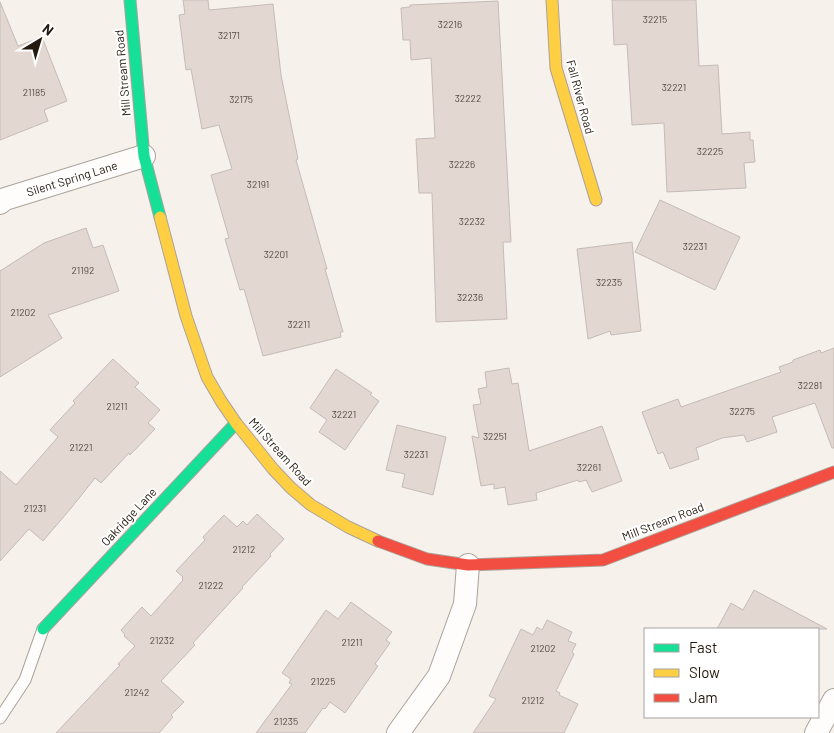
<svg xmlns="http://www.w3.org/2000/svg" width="834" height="733" font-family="Barlow,sans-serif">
<rect width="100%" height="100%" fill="#f7f1eb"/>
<!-- building -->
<g fill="#e3d7d2" stroke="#c4bbb7">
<path d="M183 0H208L209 10 273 4 281 75 298 159 296 160 327 269H325L343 332H340L341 337 263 356 244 289 240 290 225 239 229 238 211 175 232 169 219 125 202 129 191 69 186 70 179 15 185 14Z"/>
<path d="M612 0H696L699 66 718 65 722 134 750 132V140H753L755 162 744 163 746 188 667 192 664 123 632 125 627 44 614 45Z"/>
<path d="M498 1 511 242H503L507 319 436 322 432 193H419L416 139 435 138 431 58 411 60 410 40H403L401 8 410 7V5Z"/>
<path d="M0 2 18 46 42 37 67 101 44 110 48 121 0 140Z"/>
<path d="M660 200 740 237 715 290 635 252Z"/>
<path d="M86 228 93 248 103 245 119 291 48 315 62 338 0 377V271L44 243Z"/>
<path d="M632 242 641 331 611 335 610 331 588 339 577 249Z"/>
<path d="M834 348V448H832L815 403 772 417 777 432 747 442 744 435 722 438 696 448 699 459 670 469 663 452 658 454 642 412 678 399 681 407 781 372 779 367 793 362V360L820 350 821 353Z"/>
<path d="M113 359 139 383 135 387 160 410 148 423 155 429 130 455 129 453 101 483 95 478 72 507 43 541 29 529 0 561V471L16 485 58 437 50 430 75 403 73 401Z"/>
<path d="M509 368 512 384 518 383 529 451 602 426 622 481 592 492 586 480 579 482 578 480 536 493 537 500 508 505 505 487 494 489V484L481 486 472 436 479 438 473 405 481 404 478 389 487 387 485 372Z"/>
<path d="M336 369 372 393 370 395 379 401 345 450 319 432 327 420 310 408Z"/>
<path d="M397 425 446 437 433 495 402 487 405 474 386 470Z"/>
<path d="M257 514 284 539 270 554 271 556 242 587 243 588 193 643 195 645 161 681 184 702 171 715 173 717 159 733H56L120 665 118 664 135 646 124 636 125 635 121 630 142 607 151 616 183 580 182 579 183 577 176 571 205 540 203 537 224 515 237 527 243 521 247 525Z"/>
<path d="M754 590 827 629H717L731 603 743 610Z"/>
<path d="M351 602 392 632 386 640 390 643 375 664 378 666 345 713 330 702 325 709 323 708 305 733H256L292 684 289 683 291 679 282 673 314 627 326 610 338 619Z"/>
<path d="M547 620 572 632 568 641 576 644 572 652 574 654 556 691 560 693 559 695 578 704 564 733H473L496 699 489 696 521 629 533 635 537 627 542 630Z"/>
</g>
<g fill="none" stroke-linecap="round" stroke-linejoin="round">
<!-- lane casing -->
<g stroke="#aba39c" stroke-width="13">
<path id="lane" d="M0 718 25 680 43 629"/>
</g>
<!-- street casing -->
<g stroke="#aba39c" stroke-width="24">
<g id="street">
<path d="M0 203 5 199 144 156"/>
<path d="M398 733 439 676 465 604 468 565"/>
<path d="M816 733 834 700"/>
</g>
</g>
<!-- fast casing -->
<g stroke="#aba39c" stroke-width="13">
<g id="fast">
<path d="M130 0 144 156 160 217"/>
<path d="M43 629 236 423"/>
</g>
</g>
<!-- slow casing -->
<g stroke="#aba39c" stroke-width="13">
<g id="slow">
<path d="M552 0 556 68 596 200"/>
<path d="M160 217 186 316 207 377 221 401 236 423 273 469 291 488 311 505 348 527 378 541"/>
</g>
</g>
<!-- jam casing -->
<g stroke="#aba39c" stroke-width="13">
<path id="jam" d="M378 541 427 559 468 565 603 560 834 472"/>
</g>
<!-- lane -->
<use href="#lane" stroke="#fefdfc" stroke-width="11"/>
<!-- street -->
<use href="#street" stroke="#fefdfc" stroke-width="22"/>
<!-- fast -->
<use href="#fast" stroke="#16e098" stroke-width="11"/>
<!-- slow -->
<use href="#slow" stroke="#ffcf43" stroke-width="11"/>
<!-- jam -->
<use href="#jam" stroke="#f24e42" stroke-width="11"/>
</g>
<g text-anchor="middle" stroke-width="4" stroke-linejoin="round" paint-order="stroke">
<!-- number labels -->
<g font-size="10" fill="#564c42">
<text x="655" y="23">32215</text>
<text x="450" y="28">32216</text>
<text x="229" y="39">32171</text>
<text x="674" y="91">32221</text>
<text x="34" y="96">21185</text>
<text x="468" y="102">32222</text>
<text x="241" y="103">32175</text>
<text x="710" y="155">32225</text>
<text x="462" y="168">32226</text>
<text x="258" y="188">32191</text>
<text x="472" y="225">32232</text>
<text x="695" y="250">32231</text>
<text x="276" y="258">32201</text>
<text x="83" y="274">21192</text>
<text x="609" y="286">32235</text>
<text x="470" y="301">32236</text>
<text x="23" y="316">21202</text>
<text x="299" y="328">32211</text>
<text x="810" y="389">32281</text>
<text x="117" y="410">21211</text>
<text x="742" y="415">32275</text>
<text x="344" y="418">32221</text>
<text x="495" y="440">32251</text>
<text x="81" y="451">21221</text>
<text x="416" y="458">32231</text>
<text x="589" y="471">32261</text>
<text x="35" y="512">21231</text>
<text x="244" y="553">21212</text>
<text x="211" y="589">21222</text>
<text x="162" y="644">21232</text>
<text x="352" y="646">21211</text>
<text x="543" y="652">21202</text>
<text x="323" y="685">21225</text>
<text x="137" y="696">21242</text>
<text x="533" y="704">21212</text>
<text x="286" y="725">21235</text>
</g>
<!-- street labels -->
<g font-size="12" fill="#23190e" stroke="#fff">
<text transform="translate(123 73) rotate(-95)" y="4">Mill Stream Road</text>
<text transform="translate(580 97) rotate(75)" y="4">Fall River Road</text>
<text transform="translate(72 179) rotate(-17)" y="4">Silent Spring Lane</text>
<text transform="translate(280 452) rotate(48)" y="4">Mill Stream Road</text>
<text transform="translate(129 517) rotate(-47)" y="4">Oakridge Lane</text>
<text transform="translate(663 522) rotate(-21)" y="4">Mill Stream Road</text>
</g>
</g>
<!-- legend -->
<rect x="644" y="628" width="175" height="90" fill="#ffffff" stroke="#a7a39f"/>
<rect x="654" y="644" width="25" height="8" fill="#16e098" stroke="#a7a39f"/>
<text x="689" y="653" font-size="15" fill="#23190e">Fast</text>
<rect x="654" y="669" width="25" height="8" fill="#ffcf43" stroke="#a7a39f"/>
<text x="689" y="678" font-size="15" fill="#23190e">Slow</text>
<rect x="654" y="694" width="25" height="8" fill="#f24e42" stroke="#a7a39f"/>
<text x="689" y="703" font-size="15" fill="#23190e">Jam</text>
<!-- north arrow -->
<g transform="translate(40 40) rotate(38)" stroke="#ffffff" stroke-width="4" paint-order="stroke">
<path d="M0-4L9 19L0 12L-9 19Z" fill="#23190e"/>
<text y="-8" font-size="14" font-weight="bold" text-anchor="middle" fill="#23190e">N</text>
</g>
</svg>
